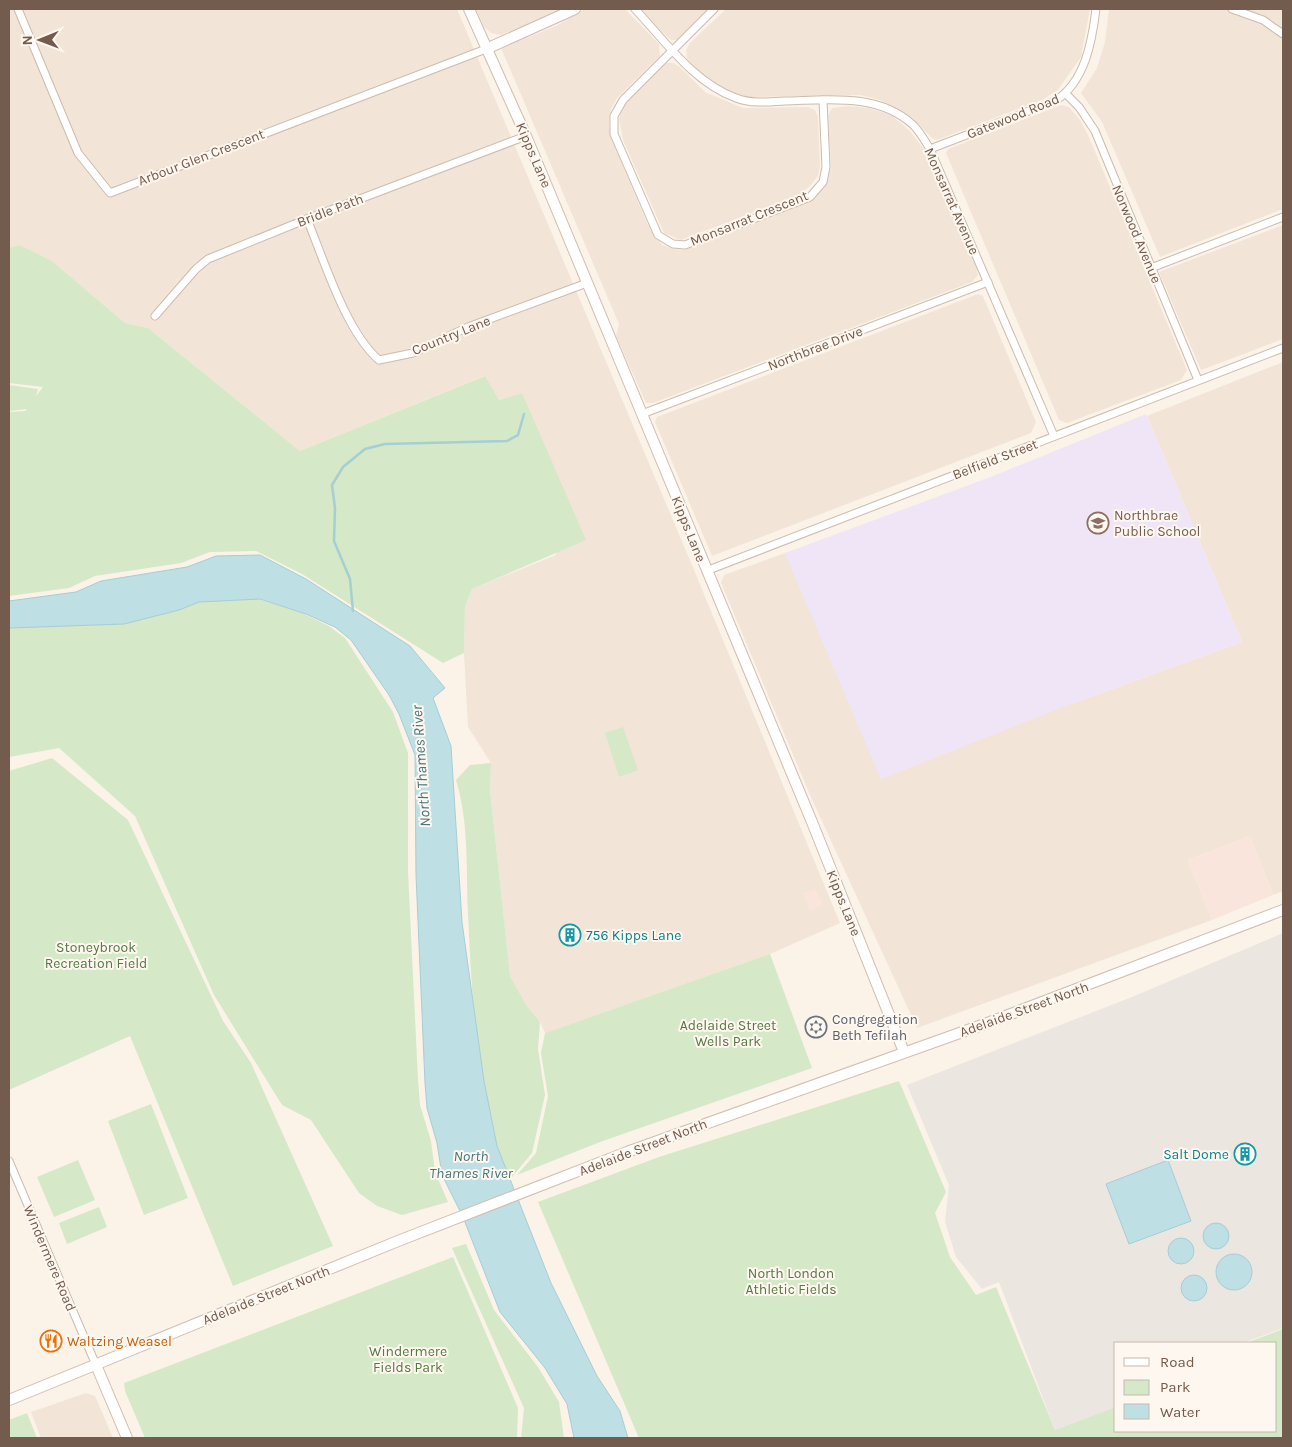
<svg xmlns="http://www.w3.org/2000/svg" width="1292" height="1447" font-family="Karla,sans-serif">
<rect width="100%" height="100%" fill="#fbf3e8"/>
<!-- residential -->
<g fill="#f2e5d7">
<path d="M9 9H457L692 565 840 923 770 954 545 1033 540 1022 527 1006 510 976 490 790 491 763 468 727 464 653 465 606 472 589 556 555 522 393 499 400 484 376 300 451 148 328 125 323 52 261 20 245 9 248Z"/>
<path d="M476 9H565L501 35 491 33 484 27Z"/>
<path d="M585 9H625L659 44 660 56 617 98 611 109 609 123 611 138 647 223 662 245 673 249 684 250 807 202 816 195 826 183 831 168 828 116 832 108 848 106 869 108 891 115 910 131 925 151 976 264 978 275 972 282 653 403H646L616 336 619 324 501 48 556 26Z"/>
<path d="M637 9H711L678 40H671Z"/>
<path d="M726 9H1090L1081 57 1058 90 1044 99 937 140 932 138 912 118 880 100 860 95 748 97 729 92 707 80 687 59 686 50 690 43Z"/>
<path d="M1109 9H1283V209L1160 257 1102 122 1081 93 1097 68 1105 42Z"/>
<path d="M666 63H673L680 67 705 92 743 108 808 107 815 110 818 117 820 166 818 176 810 186 801 194 681 240 664 233 623 140 619 119 623 106Z"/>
<path d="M1061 105 1069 107 1080 120 1088 135 1187 370 1181 380 1067 423 1059 420 946 153 948 149Z"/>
<path d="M1283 225V339L1201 370 1159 272Z"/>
<path d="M978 294 983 296 1036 422 1031 433 712 556 655 422 657 417Z"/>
<path d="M1283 362V891L1273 895 1250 836 1188 860 1212 920 917 1028 810 795 721 583 724 575 788 552 1071 704 1242 642 1147 416Z"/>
<path d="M86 1393 95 1396 113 1438H41L31 1412Z"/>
</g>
<!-- commercial -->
<g fill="#fae5dd">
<path d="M1250 836 1273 895 1212 920 1188 860Z"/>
<path d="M815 889 823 905 810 910 803 893Z"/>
</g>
<!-- industrial -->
<path fill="#ece6e1" d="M1283 933V1328L1243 1343H1116V1407L1055 1430 999 1282 982 1289 956 1257 945 1222 949 1185 907 1085 1132 997Z"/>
<!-- education -->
<path fill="#f0e5f7" d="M1146 414 1242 642 1071 704 881 779 785 553 988 478Z"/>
<!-- green -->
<g fill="#d5e8c7">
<path d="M20 245 52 261 125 323 148 328 300 451 485 376 499 400 522 393 586 540 472 589 465 606 464 653 443 663 302 574 256 551 210 552 181 563 95 576 69 588 9 596V412L25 411 27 409 9 411V385L38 389 36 396 43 387 9 383V248Z"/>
<path d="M255 598 300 612 329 626 345 638 393 712 408 753V872L418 1080 420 1105 431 1141 435 1172 448 1202 402 1215 377 1206 359 1193 311 1120 282 1105 214 995 135 816 59 748 9 757V626L194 600Z"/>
<path d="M623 727 638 770 619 777 605 733Z"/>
<path d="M52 758 128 820 223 1021 251 1063 333 1246 233 1286 130 1036 9 1090V771Z"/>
<path d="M491 763 490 790 510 976 527 1006 540 1022 538 1049 545 1095 532 1153 507 1183C477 1096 472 1004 468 913 466 869 469 822 456 780L470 765Z"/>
<path d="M770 954 812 1068 600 1142 517 1175 536 1153 548 1096 541 1053 545 1033Z"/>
<path d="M899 1081 946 1192 935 1213 950 1257 976 1295 996 1287 1055 1430 1116 1407V1431H1276V1343H1246L1283 1329V1438H639L538 1202 659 1157Z"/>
<path d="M151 1104 188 1198 144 1215 108 1121Z"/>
<path d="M78 1160 95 1200 54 1217 37 1177Z"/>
<path d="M99 1207 107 1227 67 1244 59 1223Z"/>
<path d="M466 1244 494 1310 538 1367 559 1402 564 1438H521L524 1408 452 1248Z"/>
<path d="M453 1257 518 1408 517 1438H145L125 1391 124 1383Z"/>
<path d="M27 1413 37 1438H9V1420Z"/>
</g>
<!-- water -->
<g fill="#bedfe3" stroke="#a5ced5">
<path d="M260 555 306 579 410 646 445 688 433 698 451 746 462 922 484 1081 497 1146 551 1283 597 1376 620 1411 628 1438H574L567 1404 545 1368 500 1312 463 1217 442 1175 437 1143 427 1108 425 1083 416 875 415 755 399 714 389 695 351 640 335 627 306 614 260 599 199 602 179 610 124 624 9 628V601L76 592 101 581 187 567 216 556Z"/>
<path d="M1168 1160 1191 1221 1129 1244 1106 1184Z"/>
<circle cx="1216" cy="1236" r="13"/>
<circle cx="1181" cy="1251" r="13"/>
<circle cx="1234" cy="1272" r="18"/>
<circle cx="1194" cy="1288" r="13"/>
</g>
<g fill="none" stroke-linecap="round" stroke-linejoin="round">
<!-- stream -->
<path stroke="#a5ced5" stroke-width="2.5" d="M353 611 350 579 334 541 335 508 332 485 343 467 365 449 385 444 507 441 518 435 524 414"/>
<!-- street casing -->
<g stroke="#ccbbaf" stroke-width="9">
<g id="street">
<path d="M18 9 78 153 110 193 486 49"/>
<path d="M635 9C665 41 694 83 736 98 751 104 770 102 785 101 829 100 877 93 912 124 919 130 925 141 930 149L1054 436"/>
<path d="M714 9 623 100 614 116V134L658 235 673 244 685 245 810 197 823 182 826 167 823 100"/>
<path d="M1232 9 1263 20 1283 34"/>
<path d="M1066 94 1079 107 1095 131 1198 380"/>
<path d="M930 149 1055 101C1085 82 1092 42 1096 9"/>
<path d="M307 219C324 260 346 332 379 360L413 353 468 327 587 283"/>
<path d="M1151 268 1283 217"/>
<path d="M155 316 196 269 208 259 307 219 526 136"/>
<path d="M642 414 988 282"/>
<path d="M706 571 1283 348"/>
<path d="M9 1161 96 1365"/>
</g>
</g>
<!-- secondary casing -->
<g stroke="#d1bdaf" stroke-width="12">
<g id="secondary">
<path d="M469 9 526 136 642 414 812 822 904 1052"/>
<path d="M486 49 575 9"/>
<path d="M96 1365 127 1438"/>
<path d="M9 1400 398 1241 627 1152 982 1025 1283 910"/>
</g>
</g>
<!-- street -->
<use href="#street" stroke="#fff" stroke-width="7"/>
<!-- secondary -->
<use href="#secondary" stroke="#fff" stroke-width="10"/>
</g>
<!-- icons -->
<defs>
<g id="school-ring" transform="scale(1.125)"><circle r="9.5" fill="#fef7ef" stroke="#8d6e63" stroke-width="1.5"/><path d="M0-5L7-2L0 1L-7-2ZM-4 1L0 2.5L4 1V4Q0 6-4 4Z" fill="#8d6e63"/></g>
<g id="building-ring" transform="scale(1.125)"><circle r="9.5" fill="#fef7ef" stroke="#0f9aa8" stroke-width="1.5"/><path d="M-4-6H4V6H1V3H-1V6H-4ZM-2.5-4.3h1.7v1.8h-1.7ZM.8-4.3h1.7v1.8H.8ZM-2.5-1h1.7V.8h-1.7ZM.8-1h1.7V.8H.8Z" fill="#0f9aa8"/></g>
<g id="synagogue-ring" transform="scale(1.125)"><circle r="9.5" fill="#fef7ef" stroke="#6b7280" stroke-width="1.5"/><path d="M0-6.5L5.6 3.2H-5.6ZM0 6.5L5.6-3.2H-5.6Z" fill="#6b7280"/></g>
<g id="restaurant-ring" transform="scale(1.125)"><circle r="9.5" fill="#fef7ef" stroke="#e8710a" stroke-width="1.5"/><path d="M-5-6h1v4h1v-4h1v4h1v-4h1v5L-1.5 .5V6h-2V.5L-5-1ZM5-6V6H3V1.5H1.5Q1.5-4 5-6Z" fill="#e8710a"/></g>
</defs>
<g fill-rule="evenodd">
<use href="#school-ring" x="1098" y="523"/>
<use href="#building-ring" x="570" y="935"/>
<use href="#synagogue-ring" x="816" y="1027"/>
<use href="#building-ring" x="1245" y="1154"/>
<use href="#restaurant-ring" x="51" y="1341"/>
</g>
<g text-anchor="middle" stroke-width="4" stroke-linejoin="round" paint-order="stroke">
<!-- street labels -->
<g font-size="14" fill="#735b4e" stroke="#fef7ef">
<text transform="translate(1013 116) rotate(-22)" y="5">Gatewood Road</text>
<text transform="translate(534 155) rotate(67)" y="5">Kipps Lane</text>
<text transform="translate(201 157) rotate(-21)" y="5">Arbour Glen Crescent</text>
<text transform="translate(952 201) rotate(66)" y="5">Monsarrat Avenue</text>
<text transform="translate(330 210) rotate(-21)" y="5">Bridle Path</text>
<text transform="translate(749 218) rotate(-22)" y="5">Monsarrat Crescent</text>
<text transform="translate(1137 234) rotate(67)" y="5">Norwood Avenue</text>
<text transform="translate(451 335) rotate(-22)" y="5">Country Lane</text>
<text transform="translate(815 348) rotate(-21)" y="5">Northbrae Drive</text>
<text transform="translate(995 459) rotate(-21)" y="5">Belfield Street</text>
<text transform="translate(689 529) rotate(68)" y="5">Kipps Lane</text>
<text transform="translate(844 903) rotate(68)" y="5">Kipps Lane</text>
<text transform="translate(1024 1009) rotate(-20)" y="5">Adelaide Street North</text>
<text transform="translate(643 1147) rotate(-21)" y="5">Adelaide Street North</text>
<text transform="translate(50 1258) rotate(67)" y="5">Windermere Road</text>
<text transform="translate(266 1295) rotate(-22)" y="5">Adelaide Street North</text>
</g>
<!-- education labels -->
<g font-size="14" fill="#785e54" stroke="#fef7ef" text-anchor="start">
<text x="1114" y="520">Northbrae<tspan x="1114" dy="16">Public School</tspan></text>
</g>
<!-- culture labels -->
<g font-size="14" fill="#0d838f" stroke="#fef7ef" text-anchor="start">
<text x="586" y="940">756 Kipps Lane</text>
<text x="1229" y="1159" text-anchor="end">Salt Dome</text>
</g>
<!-- park labels -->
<g font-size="14" fill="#567846" stroke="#fef7ef">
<text x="96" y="952">Stoneybrook<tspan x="96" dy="16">Recreation Field</tspan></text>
<text x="728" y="1030">Adelaide Street<tspan x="728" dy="16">Wells Park</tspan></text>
<text x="791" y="1278">North London<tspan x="791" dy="16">Athletic Fields</tspan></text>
<text x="408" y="1356">Windermere<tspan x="408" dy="16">Fields Park</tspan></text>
</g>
<!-- worship labels -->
<g font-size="14" fill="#5b616d" stroke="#fef7ef" text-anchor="start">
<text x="832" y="1024">Congregation<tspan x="832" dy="16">Beth Tefilah</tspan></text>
</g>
<!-- food labels -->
<g font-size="14" fill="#c56008" stroke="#fef7ef" text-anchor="start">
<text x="67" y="1346">Waltzing Weasel</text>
</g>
<!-- water labels -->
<g font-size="15" font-style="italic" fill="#46767f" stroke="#fef7ef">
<text transform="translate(421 766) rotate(-94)" y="5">North Thames River</text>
<text x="471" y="1161">North<tspan x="471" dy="17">Thames River</tspan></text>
</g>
</g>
<!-- border -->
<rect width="1292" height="1447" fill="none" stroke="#735b4e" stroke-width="20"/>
<!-- legend -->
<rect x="1114" y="1342" width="162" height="90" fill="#fef7ef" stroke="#c6b9af"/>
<rect x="1124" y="1358" width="25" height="8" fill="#ffffff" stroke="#c6b9af"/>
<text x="1160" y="1367" font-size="15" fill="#735b4e">Road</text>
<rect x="1124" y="1380" width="25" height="15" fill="#d5e8c7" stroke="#c6b9af"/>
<text x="1160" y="1392" font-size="15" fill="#735b4e">Park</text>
<rect x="1124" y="1404" width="25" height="15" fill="#bedfe3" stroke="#c6b9af"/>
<text x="1160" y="1417" font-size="15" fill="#735b4e">Water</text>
<!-- north arrow -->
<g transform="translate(40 40) rotate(269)" stroke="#fef7ef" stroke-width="4" paint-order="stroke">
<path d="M0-4L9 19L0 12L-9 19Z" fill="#735b4e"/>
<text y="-8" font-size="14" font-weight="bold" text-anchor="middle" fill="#735b4e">N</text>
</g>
</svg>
